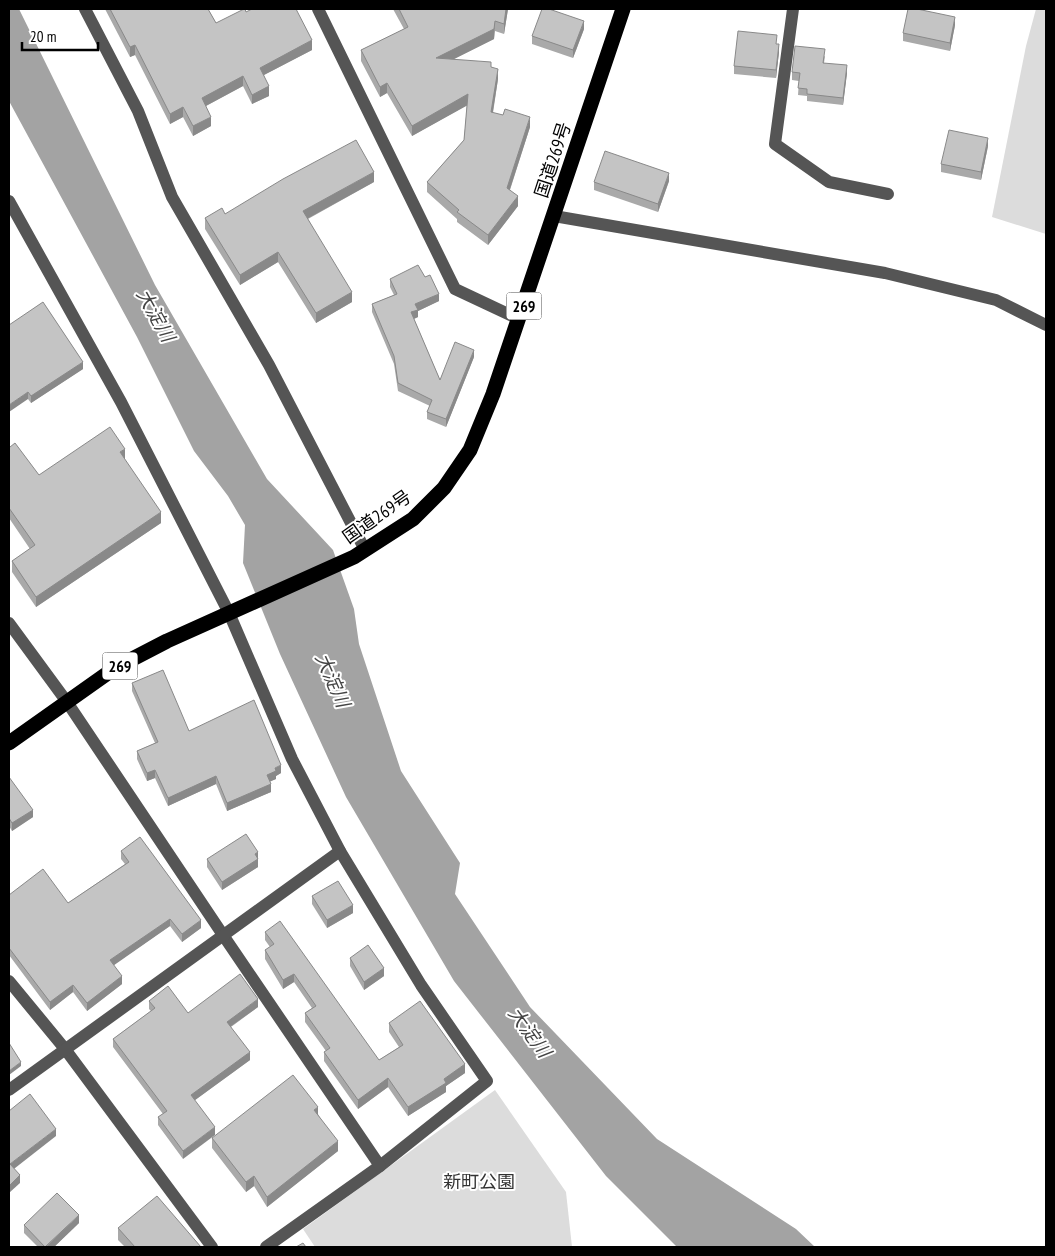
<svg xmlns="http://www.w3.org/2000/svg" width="1055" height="1256" font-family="'PT Sans Narrow','Noto Sans JP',sans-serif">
<rect width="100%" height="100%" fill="#fff"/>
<!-- green -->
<g fill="#dcdcdc">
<path d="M1036 9H1046V234L992 217 1026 46Z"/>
<path d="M495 1090 566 1192 572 1247H315L303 1229Z"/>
</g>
<!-- water -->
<path fill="#a3a3a3" d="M9 9H19L155 285 267 479 333 550 354 609 359 644 401 771 460 863 455 894 530 1007 657 1139 796 1229 815 1247H677L606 1176 454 981 346 797 280 654 243 563 245 525 228 496 194 451 137 337 9 101Z"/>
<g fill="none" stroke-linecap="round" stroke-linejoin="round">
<!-- minor -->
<g stroke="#555" stroke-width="12">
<path d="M85 9 138 111 172 197 269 365 365 550"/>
<path d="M318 9 455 289 519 319"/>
<path d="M793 9 775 144 829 182 888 194"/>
<path d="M9 201 121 402 229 613 292 759 340 851 421 985 487 1081 380 1166 266 1247"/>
<path d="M554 216 885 273 996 300 1046 325"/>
<path d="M9 623 67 702 223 935 380 1166"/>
<path d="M9 981 65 1049 212 1247"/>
<path d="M9 1090 340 851"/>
</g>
<!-- highway -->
<path stroke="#000" stroke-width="15" d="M9 743 115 668 167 641 354 557 413 519 444 488 470 450 493 394 623 9"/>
</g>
<!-- wall -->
<g fill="#a9a9a9">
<path d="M105 9H208L216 23 246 12 312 50 264 75 269 96 252 104 243 86 206 106 211 126 193 136 183 117 170 124 135 55 130 57Z"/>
<path d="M393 9H508L504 34 495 31 494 39 454 59 491 67 498 79 493 113 530 127 510 190 518 206 488 245 457 222V219L427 192V182L464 140 467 105 412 136 387 93 380 97 361 61V50L404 29Z"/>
<path d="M955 25 950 51 903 41V33Z"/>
<path d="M584 29 573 58 532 44V36Z"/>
<path d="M777 44 779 52 776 78 734 74V66Z"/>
<path d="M825 56 824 63 847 73 843 105 807 101V96L798 95 799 81 792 80V72Z"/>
<path d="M988 146 981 180 941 172V164Z"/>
<path d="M669 181 658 212 594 190V182Z"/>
<path d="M374 182 308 219 352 302 316 323 278 262 240 285 205 229V218Z"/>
<path d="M425 277 439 301 418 311V317L414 319 440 380 474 357 446 427 427 419V412L430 406 398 391 394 364 372 312V304L394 295 390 287V279Z"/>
<path d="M9 325 83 369 31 403 28 399Z"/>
<path d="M9 446 39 475 125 460 161 523 36 607 12 572V561L30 549 9 518Z"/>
<path d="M132 683 189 731 281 773 276 776V779L270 781 271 792 227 811 216 784 168 806 155 778 147 781 137 759V751L155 743 132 691Z"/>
<path d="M9 777 33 817 12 831 9 826Z"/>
<path d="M121 851 201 928 182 942 170 926 113 965 122 984 87 1011 73 992 50 1010 9 955V895L68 903 125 864 121 859Z"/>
<path d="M258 852V867L222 890 207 867V859Z"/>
<path d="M312 896 353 913 327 928 312 904Z"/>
<path d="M265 932 379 1060 399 1047 389 1032V1023L465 1073 446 1086V1092L408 1116 388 1087 358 1109 324 1061V1052L326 1051 305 1022V1013L312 1008 294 982 283 989 265 959V950L270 947 265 940Z"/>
<path d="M350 958 384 976 364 990 350 966Z"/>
<path d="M149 1001 188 1013 258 1007 231 1027 250 1060 195 1100 183 1159 158 1125V1117L163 1114 113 1047V1039L151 1011 149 1009Z"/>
<path d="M318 1114 338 1151 267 1207 254 1186 246 1192 212 1148V1138Z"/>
<path d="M79 1223 54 1247H38L24 1233V1225Z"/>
<path d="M118 1228 201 1247H125L118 1240Z"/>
</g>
<!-- shaded-wall -->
<g fill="#898989">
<path d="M506 9H508L504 34V24Z"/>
<path d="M955 17V25L950 51V43Z"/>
<path d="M495 21 494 39 436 68V58Z"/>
<path d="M584 21V29L573 58V50Z"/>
<path d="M312 40V50L260 77V68Z"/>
<path d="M779 44V52L776 78V70Z"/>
<path d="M135 45V55L130 57V47Z"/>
<path d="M847 65V73L843 105V98Z"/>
<path d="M498 69V79L491 123V112Z"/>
<path d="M243 76V86L202 108V98Z"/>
<path d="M387 83V93L380 97V87Z"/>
<path d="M269 86V96L252 104V95Z"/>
<path d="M468 94V105L412 136V126Z"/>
<path d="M183 107V117L170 124V114Z"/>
<path d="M211 117V126L193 136V126Z"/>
<path d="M530 117V127L507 198V188Z"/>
<path d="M988 138V146L981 180V172Z"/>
<path d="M374 172V182L303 221V211Z"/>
<path d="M669 173V181L658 212V204Z"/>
<path d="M518 196V206L488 245V235Z"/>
<path d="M278 252V262L240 285V275Z"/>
<path d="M352 292V302L316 323V313Z"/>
<path d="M439 294V301L418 311V317L411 320V312L415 304Z"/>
<path d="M474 350V357L446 427V419Z"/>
<path d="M83 362V369L31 403V396Z"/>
<path d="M28 392V399L9 412V405Z"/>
<path d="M125 449V460L120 452Z"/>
<path d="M161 512V523L36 607V597Z"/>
<path d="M281 765V773L276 776V779L267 783V775L275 768Z"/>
<path d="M155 770V778L147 781V773Z"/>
<path d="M216 776V784L168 806V798Z"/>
<path d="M271 784V792L227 811V803Z"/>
<path d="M33 810V817L12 831V823Z"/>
<path d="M258 852V867L222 890V882Z"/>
<path d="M353 905V913L327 928V920Z"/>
<path d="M170 919V926L110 968V960Z"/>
<path d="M201 920V928L182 942V934Z"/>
<path d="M384 968V976L364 990V982Z"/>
<path d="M294 974V982L283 989V980Z"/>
<path d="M122 976V984L87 1011V1003Z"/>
<path d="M73 985V992L50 1010V1002Z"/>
<path d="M258 999V1007L227 1029V1022Z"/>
<path d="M250 1052V1060L191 1103V1095Z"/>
<path d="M21 1062V1066L9 1075V1071Z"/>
<path d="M465 1064V1073L446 1086V1092L408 1116V1107L444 1079Z"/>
<path d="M388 1078V1087L358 1109V1100Z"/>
<path d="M318 1107V1118L314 1110Z"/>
<path d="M215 1127V1135L183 1159V1151Z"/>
<path d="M56 1129V1136L10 1172V1164Z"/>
<path d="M338 1141V1151L267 1207V1197Z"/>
<path d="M20 1175V1183L9 1193V1186Z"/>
<path d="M254 1176V1186L246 1192V1182Z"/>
<path d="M79 1215V1223L54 1247H46Z"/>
</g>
<!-- building -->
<g fill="#c4c4c4" stroke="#898989">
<path d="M110 9H208L216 23 244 9H245L246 12 252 9H296L312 40 260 68 269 86 252 95 243 76 202 98 211 117 193 126 183 107 170 114 135 45 130 47Z"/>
<path d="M399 9H506L504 24 495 21 494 29 436 58 491 62V67L498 69 491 112 503 115 505 109 530 117 507 188 518 196 488 235 457 212 459 210 427 182 464 140 468 94 412 126 387 83 380 87 361 50 408 27Z"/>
<path d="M542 9H549L584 21 573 50 532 36Z"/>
<path d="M908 9H917L955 17 950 43 903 33Z"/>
<path d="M738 31 777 35 776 44H779L776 70 734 66Z"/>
<path d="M795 46 825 49 823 63 847 65 843 98 807 94V89L798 88 800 73 792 72Z"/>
<path d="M949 130 988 138 981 172 941 164Z"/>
<path d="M356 140 374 172 303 211 352 292 316 313 278 252 240 275 205 218 222 208 225 214 283 179Z"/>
<path d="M605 151 669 173 658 204 594 182Z"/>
<path d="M418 265 425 277 430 275 439 294 415 304 418 310 411 312 440 380 455 342 474 350 446 419 427 412 432 400 398 383 394 356 372 304 397 294 390 279Z"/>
<path d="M43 302 83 362 31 396 28 392 9 405V325Z"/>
<path d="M110 427 125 449 120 452 161 512 36 597 12 561 35 545 9 508V446L10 447 15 443 39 475Z"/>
<path d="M163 670 189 731 254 700 281 765 275 768 276 771 267 775 271 784 227 803 216 776 168 798 155 770 147 773 137 751 158 742 132 683Z"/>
<path d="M9 777 33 810 12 823 9 818Z"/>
<path d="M246 834 258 852 255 854 258 859 222 882 207 859Z"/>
<path d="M140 837 201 920 182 934 170 919 110 960 122 976 87 1003 73 985 50 1002 9 948V895L43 869 68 903 129 862 121 851Z"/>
<path d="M338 881 353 905 327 920 312 896Z"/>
<path d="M280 921 379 1060 403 1045 389 1023 420 1001 465 1064 444 1079 446 1083 408 1107 388 1078 358 1100 324 1052 330 1048 305 1013 316 1006 294 974 283 980 265 950 274 944 265 932Z"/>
<path d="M368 945 384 968 364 982 350 958Z"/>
<path d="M240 974 258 999 227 1022 250 1052 191 1095 215 1127 183 1151 158 1117 167 1111 113 1039 155 1008 149 1001 168 986 188 1013Z"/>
<path d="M9 1043 21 1062 9 1071Z"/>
<path d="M293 1075 318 1107 314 1110 338 1141 267 1197 254 1176 246 1182 212 1138Z"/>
<path d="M30 1094 56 1129 10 1164 20 1175 9 1186V1111Z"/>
<path d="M57 1193 79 1215 45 1247 24 1225Z"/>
<path d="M157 1196 201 1247H135L118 1228Z"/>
<path d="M303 1243 306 1247H296Z"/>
</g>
<g text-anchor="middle" stroke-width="4" stroke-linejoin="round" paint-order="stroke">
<!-- shield labels -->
<g fill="#fff" stroke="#4c4c4c" stroke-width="1">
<rect x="506.5" y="292.5" width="35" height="27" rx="4"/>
<rect x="102.5" y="652.5" width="35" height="27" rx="4"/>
</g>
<g font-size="16" font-weight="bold" fill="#000">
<text x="524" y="312">269</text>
<text x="120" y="672">269</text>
</g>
<!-- street labels -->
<g font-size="18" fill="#000" stroke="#fff">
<text transform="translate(553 160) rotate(-72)" y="6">国道269号</text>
<text transform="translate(377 517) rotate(-35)" y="6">国道269号</text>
</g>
<!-- park labels -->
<g font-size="18" fill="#333" stroke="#fff">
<text x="479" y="1188">新町公園</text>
</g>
<!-- water labels -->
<g font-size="19" font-style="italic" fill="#444" stroke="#fff">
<text transform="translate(156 315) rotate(61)" y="7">大淀川</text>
<text transform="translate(333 680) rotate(66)" y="7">大淀川</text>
<text transform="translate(530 1032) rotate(54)" y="7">大淀川</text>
</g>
</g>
<!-- border -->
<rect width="1055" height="1256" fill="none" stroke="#000000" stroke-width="20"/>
<!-- scale -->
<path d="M22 42v8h76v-8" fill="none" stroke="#000000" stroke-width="2.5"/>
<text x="30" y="42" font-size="15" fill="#000000" stroke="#ffffff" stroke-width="4" paint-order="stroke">20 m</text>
</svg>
